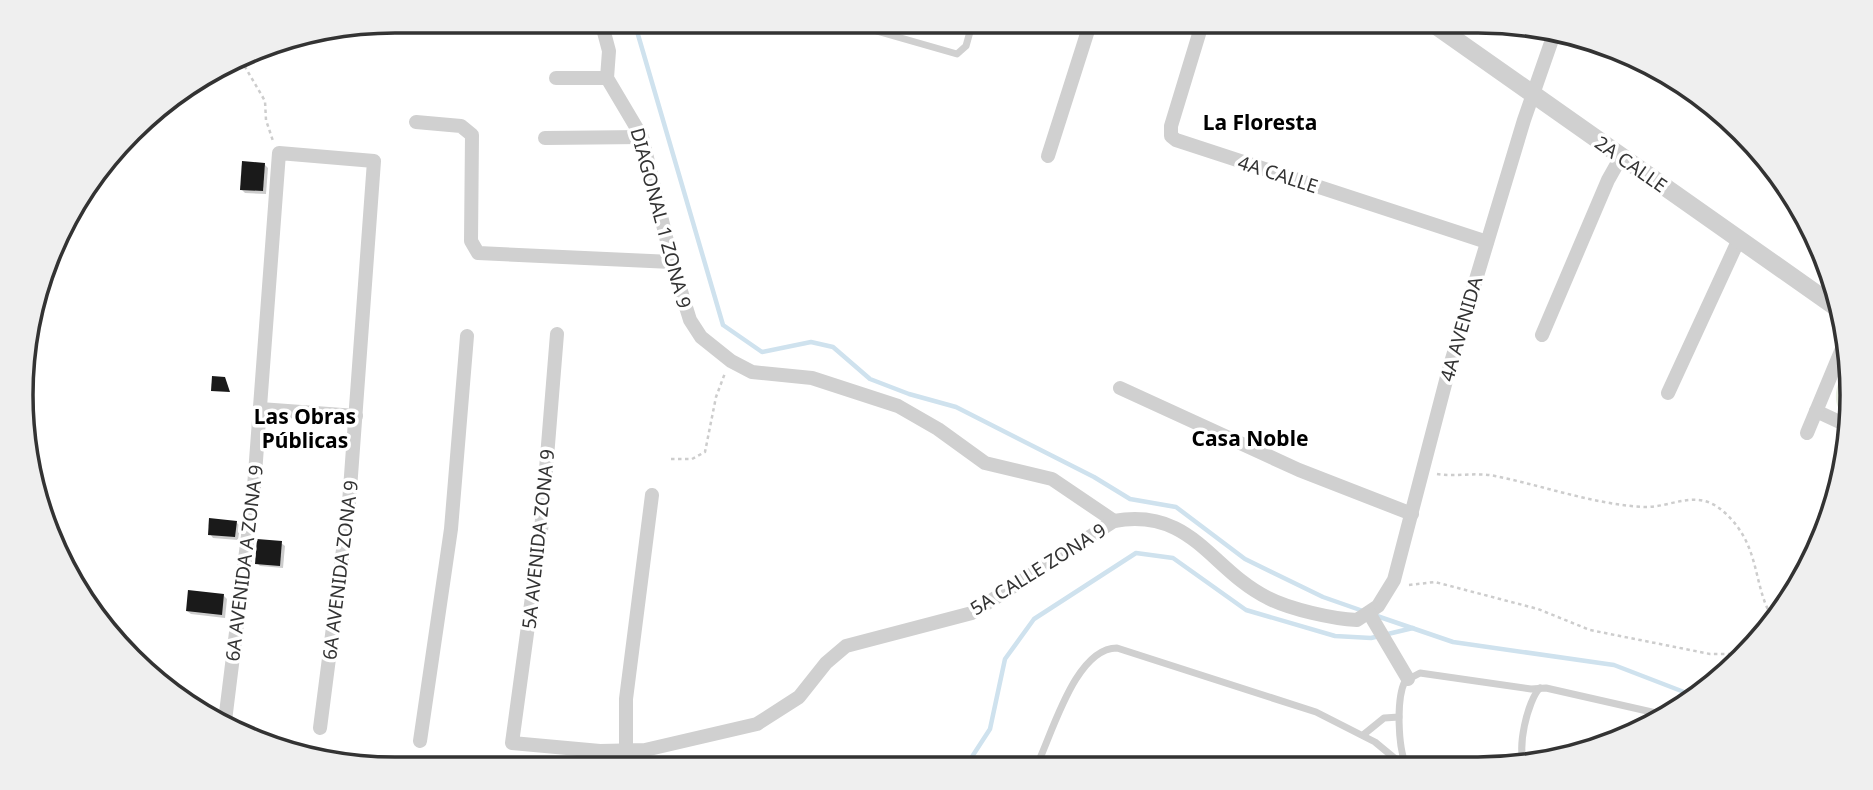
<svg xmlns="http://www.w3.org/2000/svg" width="1873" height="790" font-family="'Noto Sans',sans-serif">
<rect width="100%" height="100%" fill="#fff"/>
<!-- green -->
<path fill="#e6ecdf" d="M1848 359 1851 371 1845 417C1827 399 1840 379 1848 359Z"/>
<!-- shadow -->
<g fill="#0003">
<path d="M264 164 268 168 266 194 245 193 241 189Z"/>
<path d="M236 522 240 526 238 540 213 538 210 534Z"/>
<path d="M281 543 285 546 283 568 260 566 257 563Z"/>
<path d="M223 595 227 599 225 618 191 614 187 611Z"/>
</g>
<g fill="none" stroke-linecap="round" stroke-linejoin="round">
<!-- stream -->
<g stroke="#cfe2ee" stroke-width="4.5">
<path d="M634 21 723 325 762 352 811 342 833 347 870 379 909 394 956 407 1094 477 1130 499 1176 507 1245 559 1323 597 1363 611"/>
<path d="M1374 615 1453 642 1614 665 1697 697"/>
<path d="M378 766 401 769"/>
<path d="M961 767 966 766 990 729 1005 659 1034 619 1136 553 1173 558 1246 610 1335 636 1371 638 1413 628"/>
</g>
</g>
<!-- building -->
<g fill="#1a1a1a">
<path d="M242 161 265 163 263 191 240 190Z"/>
<path d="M212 376 225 377 230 392 211 391Z"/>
<path d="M209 518 237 521 235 537 208 535Z"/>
<path d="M257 539 282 541 280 566 255 564Z"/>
<path d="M188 590 224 594 222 615 186 611Z"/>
</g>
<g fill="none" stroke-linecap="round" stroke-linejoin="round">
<!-- path -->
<g stroke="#cdcdcd" stroke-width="2.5" stroke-dasharray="3.5 3.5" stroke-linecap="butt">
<path d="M241 60 265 101 266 120 273 141"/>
<path d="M671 459H692L705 452 716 397 725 373"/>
<path d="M1437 474C1456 477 1476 472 1495 476 1544 486 1593 504 1643 507 1673 508 1696 487 1724 512 1763 547 1751 587 1775 622"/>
<path d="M1409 585 1435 582 1538 609 1590 630 1710 654H1734L1747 650"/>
</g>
<!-- service -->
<g stroke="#d0d0d0" stroke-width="7">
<path d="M873 30 957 54 966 46 973 21"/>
<path d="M1363 735 1384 718 1399 717"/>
<path d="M1406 765C1398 747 1396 699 1405 681L1420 673 1531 689 1546 688 1665 715"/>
<path d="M1526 766C1515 752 1528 699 1540 688"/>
<path d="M1036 767C1052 735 1075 648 1117 648L1316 712 1375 742 1404 766"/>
</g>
<!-- minor -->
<g stroke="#d0d0d0" stroke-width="14">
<path d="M601 21 609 51 607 78 642 137 672 262 690 320 701 337 731 361 752 372 812 378 898 406 938 429 985 463 1052 479 1114 521"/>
<path d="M1071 21 1089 27"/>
<path d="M1199 34 1171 126V136L1176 140 1487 242"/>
<path d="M556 78H607"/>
<path d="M416 122 461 126 472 135 471 241 478 253 672 262"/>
<path d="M545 138 642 137"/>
<path d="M1048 156 1091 21"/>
<path d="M557 334 541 531 512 743 600 751 645 750 757 724 799 697 826 663 846 646 972 613 1114 521C1192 507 1211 570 1268 598 1289 609 1333 619 1357 620L1378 606 1394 580 1449 369 1524 120 1554 34"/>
<path d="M1542 335 1608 180 1621 157"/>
<path d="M1120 388 1299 470 1412 514"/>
<path d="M1668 393 1739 239"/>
<path d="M260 409 356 416"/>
<path d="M1816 411 1844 424"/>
<path d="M1807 433 1844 344"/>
<path d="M1369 613 1408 679"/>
<path d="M225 721 254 487 279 153 374 161 349 503 320 728"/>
<path d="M420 741 451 529 467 336"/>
<path d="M626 751V699L652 495"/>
</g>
<!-- tertiary -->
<path stroke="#d0d0d0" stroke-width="18" d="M1429 21 1834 306"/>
</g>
<g text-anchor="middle" stroke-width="7" stroke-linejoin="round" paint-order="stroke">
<!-- street labels -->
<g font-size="19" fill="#333" stroke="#fff">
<text transform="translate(1631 164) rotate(35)" y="7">2A CALLE</text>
<text transform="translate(1278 174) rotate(18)" y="7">4A CALLE</text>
<text transform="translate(661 218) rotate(75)" y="7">DIAGONAL 1 ZONA 9</text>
<text transform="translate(1461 329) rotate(-74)" y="7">4A AVENIDA</text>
<text transform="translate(538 539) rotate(-84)" y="7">5A AVENIDA ZONA 9</text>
<text transform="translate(244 563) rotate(-83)" y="7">6A AVENIDA A ZONA 9</text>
<text transform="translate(1038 569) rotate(-32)" y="7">5A CALLE ZONA 9</text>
<text transform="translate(340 570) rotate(-83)" y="7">6A AVENIDA ZONA 9</text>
</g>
<!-- neighbourhood labels -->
<g font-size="21" font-weight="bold" fill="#000" stroke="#fff">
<text x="1260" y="130">La Floresta</text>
<text x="305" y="424">Las Obras<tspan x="305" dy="24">Públicas</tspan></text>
<text x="1250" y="446">Casa Noble</text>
</g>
</g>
<!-- crop -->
<path d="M0 0H1873V790H0ZM395 33H1478A362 362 0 0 1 1840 395V395A362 362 0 0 1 1478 757H395A362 362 0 0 1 33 395V395A362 362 0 0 1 395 33Z" fill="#efefef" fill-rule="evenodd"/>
<path fill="none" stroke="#333" stroke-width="3.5" d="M395 33H1478A362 362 0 0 1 1840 395V395A362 362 0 0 1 1478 757H395A362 362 0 0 1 33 395V395A362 362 0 0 1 395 33Z"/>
</svg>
